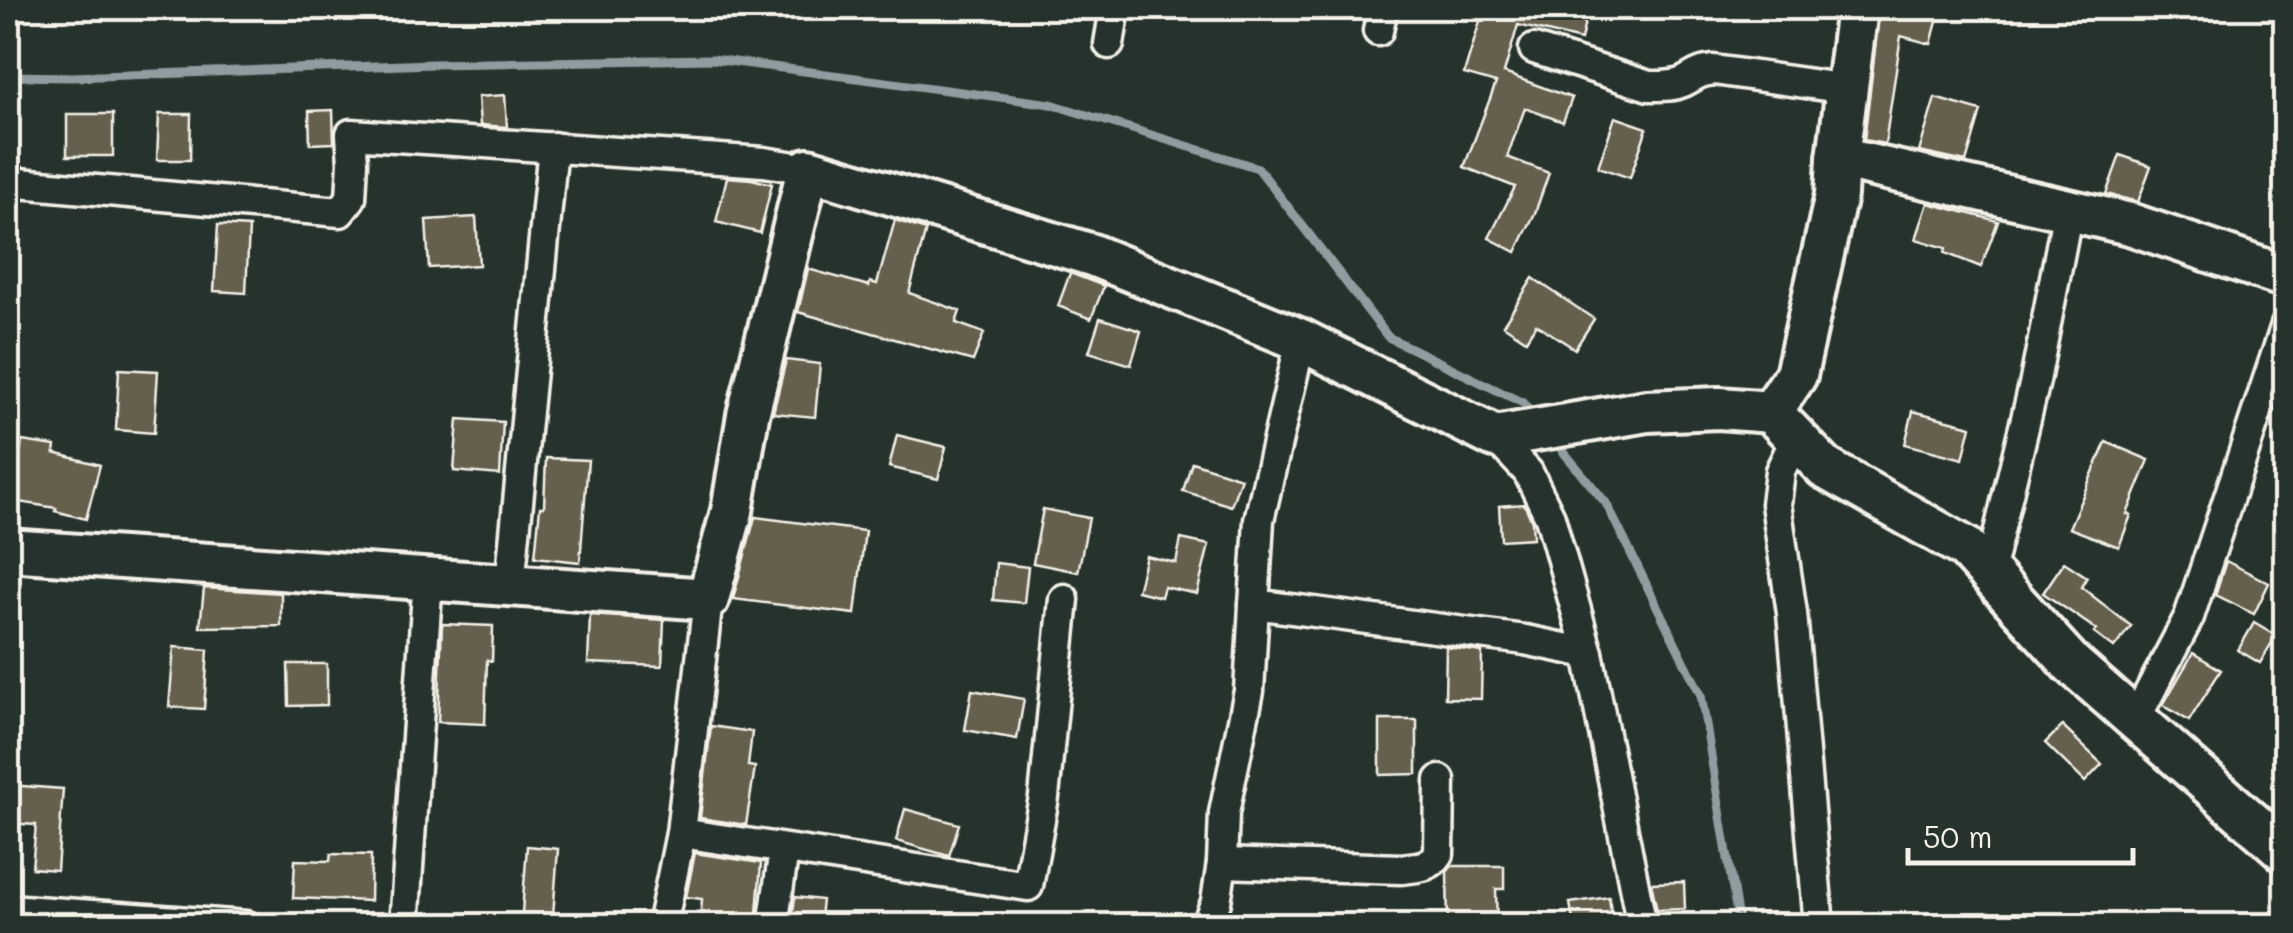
<svg xmlns="http://www.w3.org/2000/svg" width="2293" height="933" font-family="Mali,sans-serif">
<rect width="100%" height="100%" fill="#26332d"/>
<filter id="ink" filterUnits="userSpaceOnUse"><feTurbulence type="fractalNoise" baseFrequency=".01" numOctaves="2"/><feDisplacementMap in="SourceGraphic" scale="20" xChannelSelector="R" yChannelSelector="G"/><feConvolveMatrix kernelMatrix="1 2 1 2 8 2 1 2 1" color-interpolation-filters="sRGB"/></filter>
<g filter="url(#ink)">
<g fill="none" stroke-linecap="round" stroke-linejoin="round">
<!-- stream -->
<g stroke="#8f9da0" stroke-width="9">
<path d="M8 76 72 77 433 64 713 59 1051 104 1258 168 1388 337 1523 403 1536 419"/>
<path d="M1552 438 1606 503 1701 695 1739 926"/>
</g>
</g>
<!-- building -->
<g fill="#655f4e" stroke="#f4f1e8" stroke-width="2.5">
<path d="M1484 8H1588L1581 40 1518 25 1504 73 1572 98 1563 122 1525 108 1507 157 1549 173 1535 213 1516 252 1489 238 1515 187 1464 167 1496 83 1464 74Z"/>
<path d="M1880 8H1917L1939 14 1931 44 1901 36 1885 144 1864 140Z"/>
<path d="M505 95 507 127 480 125 478 97Z"/>
<path d="M1935 98 1981 111 1966 162 1919 152Z"/>
<path d="M333 110 334 143 310 144 309 111Z"/>
<rect x="67" y="114" width="46" height="42"/>
<path d="M159 114H191L190 160H157Z"/>
<path d="M1615 117 1647 128 1630 178 1598 167Z"/>
<path d="M2120 155 2151 166 2138 202 2106 194Z"/>
<path d="M727 177 751 179 772 184 760 233 716 222Z"/>
<path d="M1928 203 1998 221 1981 267 1945 253 1946 248 1916 239Z"/>
<path d="M476 217 479 265 429 268 426 220Z"/>
<path d="M895 220 926 230 909 293 960 311 956 323 984 333 973 361 798 312 808 269 869 286 870 282 877 284Z"/>
<path d="M218 225 249 227 246 293 214 291Z"/>
<path d="M1070 273 1104 286 1091 319 1058 306Z"/>
<path d="M1533 278 1594 319 1575 349 1536 324 1526 340 1503 325Z"/>
<path d="M1100 318 1141 331 1131 365 1089 352Z"/>
<path d="M786 360 820 364 815 417 773 413Z"/>
<path d="M119 369 158 371 154 433 116 430Z"/>
<path d="M1913 411 1971 426 1963 459 1905 444Z"/>
<path d="M458 419 503 422 500 475 454 471Z"/>
<path d="M897 435 946 447 938 479 889 467Z"/>
<path d="M22 441 55 446 54 453 100 465 86 519 55 511 56 508 13 501Z"/>
<path d="M2106 442 2149 460 2127 514 2131 515 2119 547 2069 528Z"/>
<path d="M546 458 588 460 580 562 535 557 540 507H544Z"/>
<path d="M1192 462 1241 478 1231 506 1183 491Z"/>
<path d="M1524 504 1532 521 1533 538 1501 540 1499 506Z"/>
<path d="M1043 509 1089 518 1078 572 1033 563Z"/>
<path d="M755 517 865 531 855 614 733 599Z"/>
<path d="M1181 539 1209 545 1197 594 1164 587 1161 597 1137 591 1146 556 1176 563Z"/>
<path d="M2226 561 2269 583 2254 614 2215 595Z"/>
<path d="M2064 562 2087 577 2081 587 2131 626 2114 648 2094 633 2097 630 2043 593Z"/>
<path d="M996 563 1028 567 1024 603 993 600Z"/>
<path d="M204 588 281 593V626L200 627Z"/>
<path d="M590 615 664 620 662 666 588 663Z"/>
<path d="M2254 623 2276 636 2260 663 2238 650Z"/>
<path d="M442 624 493 626 492 661 487 660 485 724 438 722Z"/>
<path d="M174 647 208 650 204 709 169 707Z"/>
<path d="M1446 647 1482 652 1481 699 1445 698Z"/>
<path d="M2193 653 2221 670 2189 721 2163 705Z"/>
<path d="M288 664H327V705L289 706Z"/>
<path d="M972 690 1024 699 1017 739 965 730Z"/>
<path d="M1380 720H1417V774L1380 775Z"/>
<path d="M711 726 752 732 748 766 755 767 746 825 700 818Z"/>
<path d="M2062 726 2102 764 2085 782 2045 743Z"/>
<path d="M8 785 63 789 57 870 32 868 36 825 8 823Z"/>
<path d="M905 809 959 824 949 856 896 841Z"/>
<path d="M527 846 558 849 553 916 522 913Z"/>
<path d="M695 853 761 863 756 926H700L702 899 686 897Z"/>
<path d="M331 854 371 855 370 901 293 898 295 860 330 861Z"/>
<path d="M1452 866H1504V889H1496L1497 926H1448L1447 872Z"/>
<path d="M1684 882 1685 909 1657 910 1651 883Z"/>
<path d="M795 897 822 900 819 926H791Z"/>
<path d="M1609 897 1613 926H1574L1570 903Z"/>
</g>
<g fill="none" stroke-linecap="round" stroke-linejoin="round">
<!-- street casing -->
<g stroke="#f4f1e8" stroke-width="35">
<g id="street">
<path d="M1378 31 1383 8"/>
<path d="M1109 44 1115 8"/>
<path d="M1534 49 1649 86C1661 86 1672 87 1683 82 1697 75 1697 72 1714 70L1847 89"/>
<path d="M8 182 340 212 351 198 353 162 351 134 764 162 808 169"/>
<path d="M1495 437 1528 472 1550 517 1588 653 1642 926"/>
<path d="M1796 438 1780 471 1776 504 1792 613 1819 926"/>
<path d="M1989 573 2035 381 2068 210"/>
<path d="M510 584 553 147"/>
<path d="M1254 604 1525 640 1588 653"/>
<path d="M2135 720 2189 617 2286 325"/>
<path d="M681 833 1028 886 1044 797 1064 599"/>
<path d="M1222 863 1401 869C1416 867 1430 868 1439 854L1440 780"/>
<path d="M8 909 247 926"/>
<path d="M404 926 428 578"/>
<path d="M662 926 681 833 708 599"/>
<path d="M773 926 784 850"/>
<path d="M1206 926 1216 902 1222 863 1224 813 1249 691 1259 520 1301 340"/>
</g>
</g>
<!-- secondary casing -->
<g stroke="#f4f1e8" stroke-width="48">
<g id="secondary">
<path d="M1838 158 2130 224 2286 277"/>
<path d="M1771 412 1825 468 1966 548 2072 664 2286 852"/>
<path d="M8 550 708 599 732 511 748 415 808 169 1092 255 1301 340 1495 437 1647 411 1719 408 1771 412 1796 375 1836 195 1838 158 1857 8"/>
</g>
</g>
<!-- street -->
<use href="#street" stroke="#26332d" stroke-width="28"/>
<!-- secondary -->
<use href="#secondary" stroke="#26332d" stroke-width="40"/>
</g>
</g>
<!-- margin -->
<rect width="2293" height="933" fill="none" stroke="#26332d" stroke-width="40"/>
<rect x="20" y="20" width="2253" height="893" fill="none" stroke="#f4f1e8" stroke-width="4" filter="url(#ink)"/>
<!-- scale -->
<path d="M1908 848v15h225v-15" fill="none" stroke="#f4f1e8" stroke-width="5"/>
<text x="1923" y="848" font-size="30" fill="#f4f1e8" stroke="#26332d" stroke-width="8" paint-order="stroke">50 m</text>
</svg>
